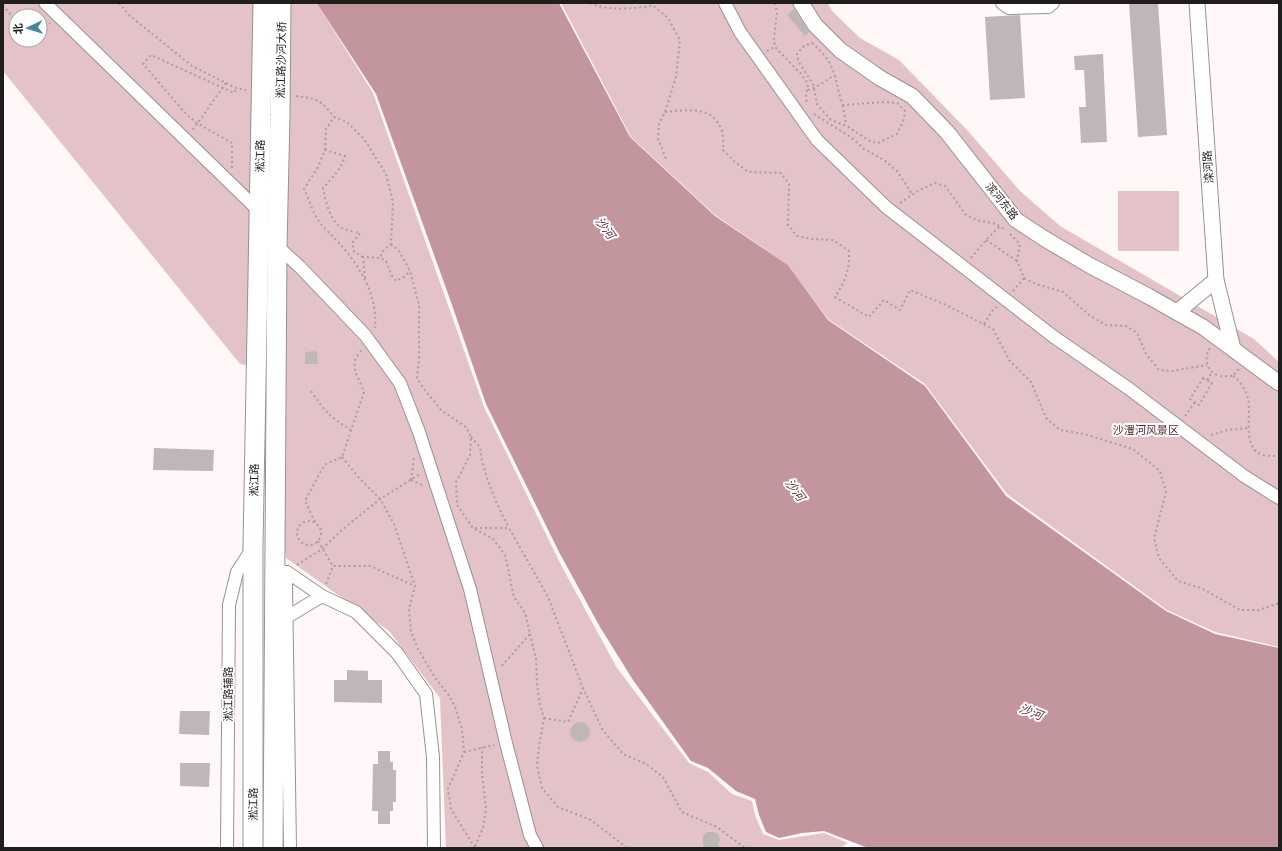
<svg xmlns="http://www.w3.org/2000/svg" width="1282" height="851" font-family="'Asap Condensed','Noto Sans SC',sans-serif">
<rect width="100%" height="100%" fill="#fff7f8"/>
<!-- green -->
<g fill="#e4c3c8" fill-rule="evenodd">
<path d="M3 3H312L318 5 373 93 484 407 561 565 617 668 689 763 708 772 732 794 752 801 755 815 763 834 779 840 824 833 848 843 840 848H446L440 698 389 631 286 558 283 536 285 371 240 364 3 71ZM16 16H40V40H16Z"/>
<path d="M561 3H828L832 11 860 38 899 60 968 131 1019 190 1060 226 1254 339 1279 362V647L1215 632 1167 610 1007 494 925 384 828 319 788 265 715 215 631 137Z"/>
<rect x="1118" y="191" width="61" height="60"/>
</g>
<!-- water -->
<path fill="#c3959d" d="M314 3H559L630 137 715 216 788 265 828 320 925 386 1006 496 1166 611 1215 634 1279 648V848H868L824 831 802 833 779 838 766 832 759 815 755 799 736 791 708 768 691 761 633 680 600 627 559 552 486 404 451 302 376 94 318 5Z"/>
<!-- building -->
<g fill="#bfb6b7">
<path d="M1129 3H1158L1167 135 1138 137Z"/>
<path d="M794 9 809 32 805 36 787 15Z"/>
<path d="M1020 15 1025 98 990 100 985 17Z"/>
<path d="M1103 54 1107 142 1081 143 1079 107H1086L1084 70H1075L1074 56Z"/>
<path d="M317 351 318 364H305V352Z"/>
<path d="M154 448 214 450 213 471 153 470Z"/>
<path d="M347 670 368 671V680H382V703L334 702V680H347Z"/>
<path d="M180 711H210L209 735 179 734Z"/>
<circle cx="580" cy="732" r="10"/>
<path d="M378 751H390V762H393V770H396V802H393V811H390V824H378V811H372L373 764H378Z"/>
<path d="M180 763H210L209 787 180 786Z"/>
<path d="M707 832H713L718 834 720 840 718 848H705L703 845V836Z"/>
</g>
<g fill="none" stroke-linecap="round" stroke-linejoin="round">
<!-- minor casing -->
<g stroke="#999092" stroke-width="14">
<g id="minor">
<path d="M45 3 259 211"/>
<path d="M725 3 740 32 817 140 886 207 1054 337 1128 388 1244 476 1279 498"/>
<path d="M1002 3 1009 8 1048 7 1053 3"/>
<path d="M277 246 300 267 365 335 400 383 419 432 470 589 506 743 530 835 537 848"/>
<path d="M287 572 286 585 290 848"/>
<path d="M274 573 287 572 322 596 356 612 397 653 426 694 433 757 434 848"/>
<path d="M281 617H287L322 596"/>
<path d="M227 848 229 605 237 572 252 549"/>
</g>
</g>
<!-- tertiary casing -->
<g stroke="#999092" stroke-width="17">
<g id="tertiary">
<path d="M801 3 815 25 840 50 880 78 912 96 947 132 1016 220 1045 239 1089 265 1148 296 1203 327 1279 383"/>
<path d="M1216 280 1233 349"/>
<path d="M1177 312 1216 280 1197 3"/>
</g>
</g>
<!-- primary casing -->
<g stroke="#999092" stroke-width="21">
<g id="primary">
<path d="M253 848V546L261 113"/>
<path d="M273 848 277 246 280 116"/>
</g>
</g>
<!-- path -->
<g stroke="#a49e9f" stroke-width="2" stroke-dasharray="2 3" stroke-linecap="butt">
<path d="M119 3 129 15 192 66 226 83 192 131"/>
<path d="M590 3C610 12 632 8 653 6"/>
<path d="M650 3 668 18 680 40 676 77 665 112 659 124 658 139 667 161"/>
<path d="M775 3 777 12 774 38 775 47 801 74 808 84 806 96 807 104"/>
<path d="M3 5 16 22"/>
<path d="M40 27 46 26 50 23"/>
<path d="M812 43C820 50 828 58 832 68 837 80 838 93 843 105L884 102 897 103 905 111 904 119 897 134 878 143 871 142 847 126 831 120 822 110 817 104 813 84 798 61 797 54 804 46Z"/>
<path d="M767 51 775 47"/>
<path d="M226 83 236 88 246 90"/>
<path d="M808 90C818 87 826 81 834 75"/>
<path d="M296 96C318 99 320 99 334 117"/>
<path d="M843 105 846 125"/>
<path d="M665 112C687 110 713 105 722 131 724 137 723 144 723 150L734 161 748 172 781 173 789 184 788 225 797 236 812 239 833 240 849 251C850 270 845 281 835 297L869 317 884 300 900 310 910 290 946 305 993 329 1009 360 1031 382 1046 418 1060 430 1084 434 1133 449 1160 471 1166 492 1154 538 1159 558 1178 581 1201 588 1240 610H1259L1279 603"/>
<path d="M814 114 852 138 864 149 884 160 897 171 912 194"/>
<path d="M325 150 326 129 334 117 347 122 364 139 386 174 393 202 391 244 383 251 380 258"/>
<path d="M232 168V143L197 123 187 115 143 64 151 55 234 93 236 88"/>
<path d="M900 203 918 191 935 183 945 186 966 215 977 220 996 224 1005 230"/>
<path d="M1010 234 1020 244 1017 261 1024 278 1036 284 1063 292 1089 315 1106 325 1126 326 1137 333 1146 354 1159 370 1172 371 1207 365"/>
<path d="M986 240 1017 261"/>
<path d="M391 244 399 251 410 271 419 305V359L417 378 424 389 441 410 466 427 471 437 470 455 456 482 457 505 473 528 493 539 505 555 514 597 525 613 530 634 500 668"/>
<path d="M363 257 354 252 352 243 360 233C355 232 349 231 344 229 330 223 326 202 323 188 332 178 341 170 345 156L325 150 318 167 304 189C308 197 311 207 315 215 321 226 331 234 339 243 360 266 378 296 375 328"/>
<path d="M971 258 986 240 1000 226"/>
<path d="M365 278 363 257 380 258 386 261 392 276 396 281 404 277 410 271"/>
<path d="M1013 291 1024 278"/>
<path d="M984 324 992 311 997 307"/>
<path d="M1210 348C1204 356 1206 371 1217 375 1221 377 1229 376 1233 376L1239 369"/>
<path d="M1233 376C1239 379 1247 392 1248 399 1252 414 1241 449 1263 455 1268 456 1274 456 1279 456"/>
<path d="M1203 378 1212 383 1199 405 1190 399Z"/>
<path d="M1207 380 1212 372"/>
<path d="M311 391C325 412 330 417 351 430"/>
<path d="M1185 416 1195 402"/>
<path d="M1211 435 1228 430 1249 428"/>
<path d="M471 437 480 447 482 461 488 481 497 504 509 528"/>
<path d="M342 457 359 478 380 499 394 524 415 586 409 609 411 632 418 649 434 676 450 697 455 707 462 729 464 752 448 789 451 809 475 848"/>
<path d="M411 480 414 458"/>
<path d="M411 480 424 486"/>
<circle cx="309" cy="533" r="12"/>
<path d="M315 522 305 501 321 471 326 464 342 457 364 392C361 382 352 371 355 361 356 357 360 353 362 349"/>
<path d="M475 528H509L548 597 583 688 602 729 623 754 646 764 663 777 682 812 717 827 745 848"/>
<path d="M318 541 333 566"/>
<path d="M297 565 322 549 343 529 380 499 420 474"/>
<path d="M326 584 333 566H370L415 586"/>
<path d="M530 634 536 659 537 684 540 705 544 718 539 746 537 765 542 788 558 807 591 820 627 848"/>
<path d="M544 718 568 722 583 688"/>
<path d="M464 752 494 745"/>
<path d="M475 846 483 828 486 809 482 774V747"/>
</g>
<!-- minor -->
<use href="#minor" stroke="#fff" stroke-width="12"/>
<!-- tertiary -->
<use href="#tertiary" stroke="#fff" stroke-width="15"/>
<!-- primary -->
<use href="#primary" stroke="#fff" stroke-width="19"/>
<!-- primary-bridge casing -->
<g stroke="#999092" stroke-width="21" stroke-linecap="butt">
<g id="primary-bridge">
<path d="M261 113 263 3"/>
<path d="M280 116 281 3"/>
</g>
</g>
<!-- primary-bridge -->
<use href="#primary-bridge" stroke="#fff" stroke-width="19"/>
</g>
<g text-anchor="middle" stroke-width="4" stroke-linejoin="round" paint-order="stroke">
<!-- street labels -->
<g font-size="11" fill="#201d1d" stroke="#fff">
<text transform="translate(281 60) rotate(-89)" y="4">淞江路沙河大桥</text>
<text transform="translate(260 156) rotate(-89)" y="4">淞江路</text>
<text transform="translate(1208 167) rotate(-94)" y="4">滦河路</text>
<text transform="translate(1002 201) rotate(51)" y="4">滨河东路</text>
<text transform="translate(254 480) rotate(-89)" y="4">淞江路</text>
<text transform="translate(228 694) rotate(-90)" y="4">淞江路辅路</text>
<text transform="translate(253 804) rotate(-90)" y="4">淞江路</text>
</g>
<!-- park labels -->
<g font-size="11" fill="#571e2c" stroke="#fff">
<text x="1146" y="434">沙澧河风景区</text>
</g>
<!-- water labels -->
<g font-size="12" font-style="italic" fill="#642a37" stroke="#fff">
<text transform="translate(605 228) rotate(54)" y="4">沙河</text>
<text transform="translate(795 490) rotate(54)" y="4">沙河</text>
<text transform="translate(1031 712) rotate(21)" y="4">沙河</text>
</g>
</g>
<!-- border -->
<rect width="1282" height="851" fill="none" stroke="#201d1d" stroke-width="8"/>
<!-- north arrow -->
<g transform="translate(28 28) rotate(266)"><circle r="19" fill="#ffffff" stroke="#a6a5a5"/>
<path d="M0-3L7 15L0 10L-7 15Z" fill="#458798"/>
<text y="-6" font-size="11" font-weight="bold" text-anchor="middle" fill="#201d1d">北</text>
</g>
</svg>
